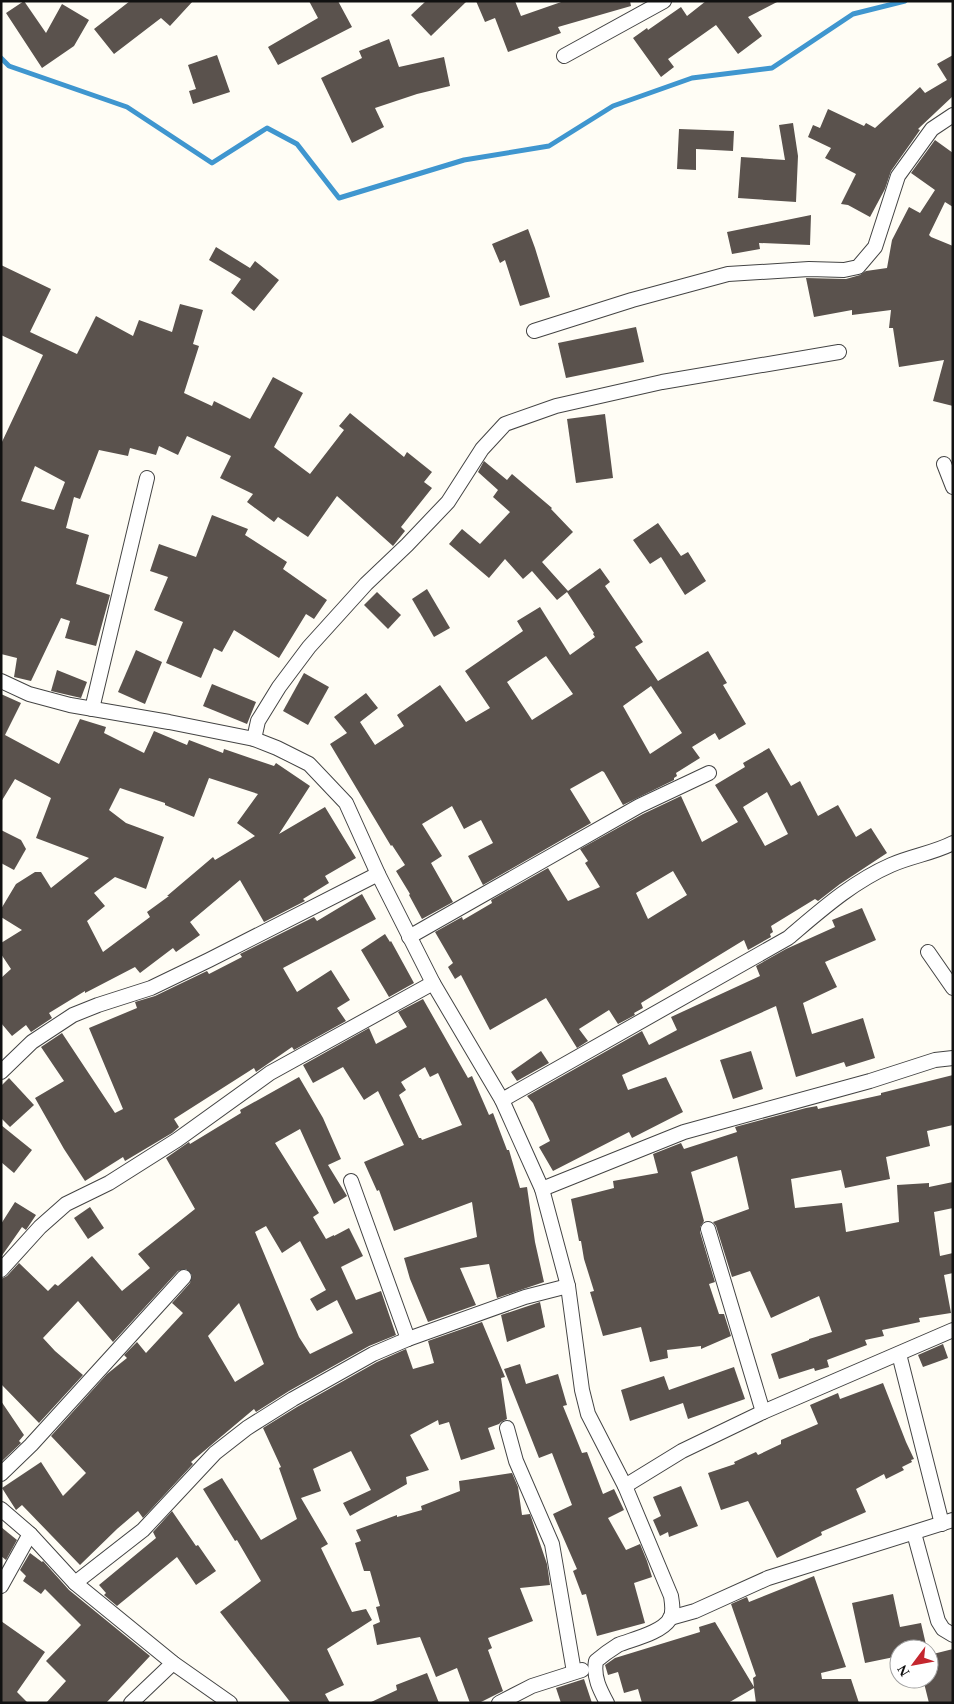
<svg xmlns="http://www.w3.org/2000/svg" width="954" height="1704" font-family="'Times New Roman',serif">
<rect width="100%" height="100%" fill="#fffdf5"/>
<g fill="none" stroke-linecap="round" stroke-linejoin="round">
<!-- stream -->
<path stroke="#3f96cf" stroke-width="5" d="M1 58 9 66 127 107 212 163 267 128 297 144 339 198 464 160 549 146 613 106 692 78 772 68 853 14 905 1"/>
</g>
<!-- building -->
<g fill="#5a524d" fill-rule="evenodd">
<path d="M24 1 46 33 62 4 89 20 74 46 42 68 6 13Z"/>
<path d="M130 1H193L170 26 161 18 114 54 94 29Z"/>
<path d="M309 1H338L352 27 278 65 268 47 318 18Z"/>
<path d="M426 1H467L431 36 411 15Z"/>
<path d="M476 1H515L521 16 564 1H630L631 6 558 27 561 33 508 52 495 18 485 22Z"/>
<path d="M706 1H779L748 17 762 36 738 54 716 25 668 59 674 67 661 77 633 38 647 28 648 30 681 7 687 16Z"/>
<path d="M389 39 399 67 444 57 450 86 417 94 375 108 384 127 352 143 321 78 362 58 359 51Z"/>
<path d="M217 55 230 92 193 104 189 91 196 89 188 65Z"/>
<path d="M953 55V96L918 129 920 130 891 171 885 189 870 217 848 205 841 204 856 174 825 158 831 148 808 137 813 125 820 128 828 109 864 126 866 123 875 128 920 87 925 93 947 80 937 64Z"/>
<path d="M793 123 798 156 796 202 738 198 741 157 785 160 779 125Z"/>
<path d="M679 129 734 131 733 151 696 149V170L677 169Z"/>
<path d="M935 140 953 153V207L945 202 929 235 931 237 953 246V406L933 401 944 360 899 367 893 328H889L891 310 852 315V310L814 317 806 278 846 279 860 275 866 271 887 268 892 240 909 207 920 213 935 190 911 173Z"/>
<path d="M811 215 810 245 759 243 760 249 732 254 727 232Z"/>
<path d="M528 229 535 248 550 297 520 306 505 260 500 263 492 244Z"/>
<path d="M216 247 250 268 255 261 279 280 254 311 231 293 241 279 209 260Z"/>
<path d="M1 265 51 289 30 332 77 354 96 316 133 336 139 320 172 332 180 304 203 310 193 344 199 346 184 393 212 406 214 401 250 419 273 377 303 393 274 447 310 474 344 430 339 426 350 413 404 457 407 452 432 472 424 482 432 488 401 527 405 531 393 546 337 496 308 537 278 517 274 522 247 502 253 494 220 478 231 456 187 436 178 455 159 446 156 455 130 448 128 456 99 450 80 499 74 497 66 528 89 535 76 584 110 595 96 646 65 638 70 621 61 618 31 681 14 677 17 658 1 654V444L43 355 1 335ZM35 466 65 482 54 510 21 501Z"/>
<path d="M636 327 644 362 566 378 558 343Z"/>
<path d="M605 414 613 478 576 483 567 419Z"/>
<path d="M484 461 507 480 512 474 552 508 551 509 573 532 542 562 568 591 600 568 610 582 605 586 643 642 635 647 658 681 708 651 727 683 723 685 746 724 719 740 715 733 692 747 700 758 676 773 677 776 674 778V780L623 805 604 772 602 771 570 789 591 823 483 885 468 856 493 843 481 820 464 829 452 806 422 824 442 856 431 863 453 902 422 919 409 895 410 894 396 871 405 865 392 845 391 846 330 744 347 733 334 717 366 693 378 708 360 722 375 745 404 726 397 715 440 685 466 722 490 708 465 671 523 631 517 621 540 607 570 655 595 637 593 634 594 633 567 592 557 600 532 571 523 579 505 559 489 578 449 544 462 529 480 544 510 512 493 497 498 490 478 472ZM546 656 573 694 532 720 507 682ZM651 686 682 733 650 754 623 706Z"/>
<path d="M212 515 248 529 245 535 287 562 283 569 327 600 314 619 306 614 279 658 234 630 222 652 214 648 201 678 166 663 183 622 154 610 168 577 150 571 159 544 196 557Z"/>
<path d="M658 523 681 556 688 552 706 581 685 595 661 557 650 564 633 540Z"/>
<path d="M427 589 450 628 434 637 412 599Z"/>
<path d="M377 592 401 615 388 629 364 605Z"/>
<path d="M136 650 162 662 145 704 118 692Z"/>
<path d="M57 670 87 682 81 698 51 691Z"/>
<path d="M304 673 329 687 308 725 283 711Z"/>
<path d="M212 684 256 702 247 724 203 706Z"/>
<path d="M1 694 21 703 5 735 59 764 80 719 106 727 104 733 144 753 154 731 187 745 189 740 223 753 224 749 274 766 276 763 310 786 279 834 325 807 356 858 325 876 329 883 303 899 305 901 264 922 240 880 190 922 200 935 176 952 173 948 140 973 135 967 85 993V991L49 1013 52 1018 31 1032 26 1025 12 1036 1 1023V978L11 969 1 954V943L22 930 1 917V909L16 884 35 872H41L51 888 89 858 36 838 51 798 15 779 1 802ZM209 778 258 794 237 823 255 836 215 860 213 857 167 896H169L147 912 150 917 103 952 87 921 105 906 94 893 115 877 146 889 164 837 126 823 109 810 120 788 165 803V805L194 817Z"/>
<path d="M769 748 791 786 800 781 818 816 838 805 856 837 871 828 887 853 840 884 818 901 815 899 771 926 773 932 770 934 771 937 748 950 744 940 641 1003 643 1008 634 1013 635 1015 618 1024 609 1010 579 1029 588 1041 577 1048 546 998 490 1030 461 975 455 979 448 967 453 963 435 932 462 917 463 920 492 903 491 900 548 868 568 901 600 887 585 863 588 861 580 849 643 814 681 796 702 842 738 822 715 785 745 767 743 763ZM767 792 788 834 765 846 743 807ZM673 871 687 895 648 919 636 893Z"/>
<path d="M1 830 21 840 26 849 14 870 1 863Z"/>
<path d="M362 894 376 919 283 968 297 992 331 970 350 1000 337 1008 346 1021 294 1050 292 1047 256 1072 254 1068 174 1119 179 1127 172 1133 125 1161 123 1157 85 1181 64 1149 35 1098 64 1081 41 1047 62 1033 115 1113 123 1109 89 1028 137 1008 135 1002 155 996 207 971 209 974 242 957 240 954 314 917 317 921Z"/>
<path d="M862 908 876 940 825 962 837 987 803 1003 812 1034 863 1018 875 1058 846 1067 844 1062 796 1077 776 1006 622 1075 628 1090 666 1077 683 1112 632 1138 629 1132 553 1171 539 1147 550 1141 533 1103 527 1096 642 1031 649 1045 677 1030 671 1017 760 976 756 966 786 949 835 927 832 920Z"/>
<path d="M385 934 390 942 391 941 414 983 389 997 361 950Z"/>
<path d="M423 999 468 1078 472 1076 489 1115 493 1113 507 1150H509L520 1188 527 1187 535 1242 544 1282 497 1298 489 1264 460 1268 476 1305 428 1322 410 1279 404 1258 477 1237 472 1202 394 1231 379 1190 377 1191 364 1162 404 1145 378 1091 364 1100 343 1067 313 1083 303 1065 369 1028 376 1044 407 1027 398 1012ZM425 1067 430 1077 438 1073 462 1125 422 1140 421 1138H419L399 1095 406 1090 401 1082Z"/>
<path d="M541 1051 549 1063 517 1081 511 1072Z"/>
<path d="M751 1051 763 1089 733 1099 720 1060Z"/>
<path d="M953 1075V1125L927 1131 930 1146 886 1157 890 1179 845 1188 841 1170 791 1179 795 1208 842 1203 846 1232 899 1222 897 1185 929 1183V1187L953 1182V1208L934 1212 940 1256 953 1253V1273L944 1275 951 1313 919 1318 920 1322 882 1330 884 1336 865 1340 867 1345 827 1360 829 1367 815 1371 814 1368 779 1379 771 1354 809 1340V1339L832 1332 819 1296 771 1318 750 1271 732 1277 716 1226 713 1222 749 1209 737 1156 691 1172 704 1221 700 1227V1232L715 1282 709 1284 719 1314H724L731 1336 701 1349V1346L667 1350 668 1358 650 1362 641 1327 603 1336 590 1292 594 1291 584 1259 581 1241H579L571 1199 614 1188 613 1181 658 1173 653 1154 681 1143 684 1149 737 1132 735 1127 806 1108 817 1106 818 1109 881 1095V1093Z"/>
<path d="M299 1077 323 1118 341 1159 328 1165 347 1196 334 1204 300 1129 275 1143 319 1213 313 1217 326 1239 334 1235V1236L349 1228 363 1256 341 1267 356 1300 381 1291 396 1335 369 1346 289 1391 256 1412 254 1409 191 1462 193 1464 143 1518 138 1511 117 1529 80 1565 22 1505 16 1510 2 1488 41 1462 63 1496 86 1473 51 1436 107 1374 127 1358 124 1355 137 1342 146 1353 183 1313 172 1303 190 1283 192 1275 186 1269 178 1271 113 1342 78 1301 43 1338 55 1351 83 1375 39 1423 1 1384V1279L7 1276 19 1263 48 1291 55 1284 58 1286 92 1256 122 1291 150 1268 138 1254 195 1209 166 1158 189 1142 190 1144 241 1113 240 1110ZM266 1226 282 1253 300 1241 326 1290 310 1299 317 1311 337 1300 353 1333 310 1354 299 1337 255 1232ZM239 1303 264 1364 235 1382 208 1336Z"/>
<path d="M9 1078 34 1105 10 1127 1 1118V1086Z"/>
<path d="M1 1125 32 1150 14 1173 1 1162Z"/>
<path d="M15 1202 36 1215 26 1230 22 1227 1 1257V1224Z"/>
<path d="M90 1207 104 1228 88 1239 74 1218Z"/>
<path d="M540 1302 545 1327 507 1342 501 1315Z"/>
<path d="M482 1322 505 1377 501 1378 507 1419 501 1422 499 1424 488 1428 495 1449 461 1460 449 1422 439 1425 438 1420 410 1435 429 1470 406 1477 407 1484 350 1516 343 1503 371 1490 351 1451 313 1469 321 1491 301 1498 328 1544 321 1548 352 1612 366 1609 372 1620 327 1649 344 1685 325 1694 330 1703H291L220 1612 261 1581 237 1540 235 1541 203 1489 222 1478 261 1540 297 1519 279 1468 281 1467 263 1428 297 1407 377 1362 406 1349 413 1369 434 1363 428 1341Z"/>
<path d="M943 1344 948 1358 923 1367 918 1355Z"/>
<path d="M520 1364 526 1384 558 1374 567 1405 563 1406 582 1453 587 1452 603 1494 614 1489 624 1510 608 1518 626 1550 640 1544 647 1561 652 1577 634 1583 645 1623 597 1636 586 1594 582 1595 573 1571 577 1569 553 1514 572 1505 552 1453 539 1458 504 1369Z"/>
<path d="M734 1367 745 1399 688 1419 683 1403 630 1421 621 1390 664 1376 669 1390Z"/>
<path d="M883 1383 906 1442 914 1459 911 1460 912 1462 902 1467 904 1470 886 1479 884 1474 856 1489 866 1512 821 1532 822 1535 777 1558 748 1501 721 1510 708 1473 735 1464 734 1462 756 1452 758 1455 781 1444V1440L818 1424 810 1405 838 1393 840 1399Z"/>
<path d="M1 1401 24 1435 19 1441 21 1443 1 1462Z"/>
<path d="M512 1473 518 1487 522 1515 530 1514 547 1564 550 1585 520 1588 533 1621 488 1638 492 1648 488 1650 503 1691 479 1703H470L457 1668 436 1677 420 1637 377 1645 373 1625 380 1622 376 1607 380 1606 370 1571H364L355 1543 361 1541 356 1530 397 1515V1517L422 1510 421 1506 460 1491 459 1481Z"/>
<path d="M681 1486 698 1526 669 1537 668 1532 660 1536 653 1520 661 1516 653 1497Z"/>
<path d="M172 1511 196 1546 198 1545 216 1571 196 1585 177 1557 117 1606 104 1595 106 1593 99 1585 156 1538 153 1532Z"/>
<path d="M1 1527 17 1540 6 1560 1 1556Z"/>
<path d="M30 1553 42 1562 43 1561 69 1590 150 1656 106 1703H46L66 1681 46 1661 81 1625 45 1589 41 1594 23 1581 26 1576 20 1570Z"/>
<path d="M814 1576 846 1667 821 1673 822 1679H851L859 1703H756L754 1688 728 1703H642L638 1689 624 1693 618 1672 608 1675 605 1665 615 1658 700 1632 699 1627 715 1622 754 1687 753 1678 756 1676 731 1604 747 1597 749 1602Z"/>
<path d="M893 1594 900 1627 921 1623 927 1649H899V1656L865 1663 852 1603Z"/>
<path d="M1 1621 45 1652 17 1692 28 1703H1Z"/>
<path d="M953 1649V1703H929L923 1679H929V1655Z"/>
<path d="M427 1673 439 1703H369L397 1690 396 1685Z"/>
<path d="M584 1679 592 1703H561L556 1688Z"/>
</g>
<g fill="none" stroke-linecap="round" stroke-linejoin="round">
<!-- minor casing -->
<g stroke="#444" stroke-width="16">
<g id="minor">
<path d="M564 56 664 1"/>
<path d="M534 331 632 300 728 274 809 269 844 270 858 267 875 247 898 176 932 129 953 115"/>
<path d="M944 464 953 487"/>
<path d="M1 681 29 694 70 705 169 722 254 739 277 748 309 764 346 803 378 874 433 983 502 1100 542 1189 568 1286 582 1390 588 1414 625 1486 671 1596C672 1603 674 1612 670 1619 661 1633 633 1639 618 1645 610 1650 603 1655 596 1661 593 1677 600 1690 607 1703"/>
<path d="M92 709 147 478"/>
<path d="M254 739 258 721 279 687 309 647 366 584 407 545 448 502 482 449 505 424 556 406 662 382 839 352"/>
<path d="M409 937 639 806 709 773"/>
<path d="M928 952 953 988"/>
<path d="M1 1072 32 1042 73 1015 98 1005 151 988 209 960 378 874"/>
<path d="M502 1100 788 938C820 911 852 882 891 865 911 856 934 853 953 843"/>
<path d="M351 1181 408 1339"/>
<path d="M542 1189 684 1132 870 1081 935 1060 953 1058"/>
<path d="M708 1229 763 1412"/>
<path d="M1 1270 40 1227 66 1204 109 1183 177 1140 270 1073 433 983"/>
<path d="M899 1354 942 1524"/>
<path d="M507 1428 516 1461 552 1544 574 1672"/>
<path d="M1 1474 31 1445 184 1277"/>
<path d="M625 1486 682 1451 763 1412 953 1330"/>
<path d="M1 1509 30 1534 75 1583 173 1663 230 1703"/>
<path d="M914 1533 938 1621 943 1629 953 1635"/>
<path d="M75 1583 143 1530 215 1453 247 1428 293 1399 373 1354 408 1339 525 1297 568 1286"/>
<path d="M1 1586 30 1534"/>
<path d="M670 1618 695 1611 768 1578 953 1520"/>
<path d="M131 1703 173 1663"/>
<path d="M499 1703 532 1686 582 1670"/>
</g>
</g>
<!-- minor -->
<use href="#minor" stroke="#fff" stroke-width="14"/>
</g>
<!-- border -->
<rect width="954" height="1704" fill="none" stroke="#111111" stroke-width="5"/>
<!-- north arrow -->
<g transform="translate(914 1664) rotate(238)"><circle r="24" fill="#ffffff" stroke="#a0a0a0"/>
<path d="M0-4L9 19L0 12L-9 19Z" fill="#c4262e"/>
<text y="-8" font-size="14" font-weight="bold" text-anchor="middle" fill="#111111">N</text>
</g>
</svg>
